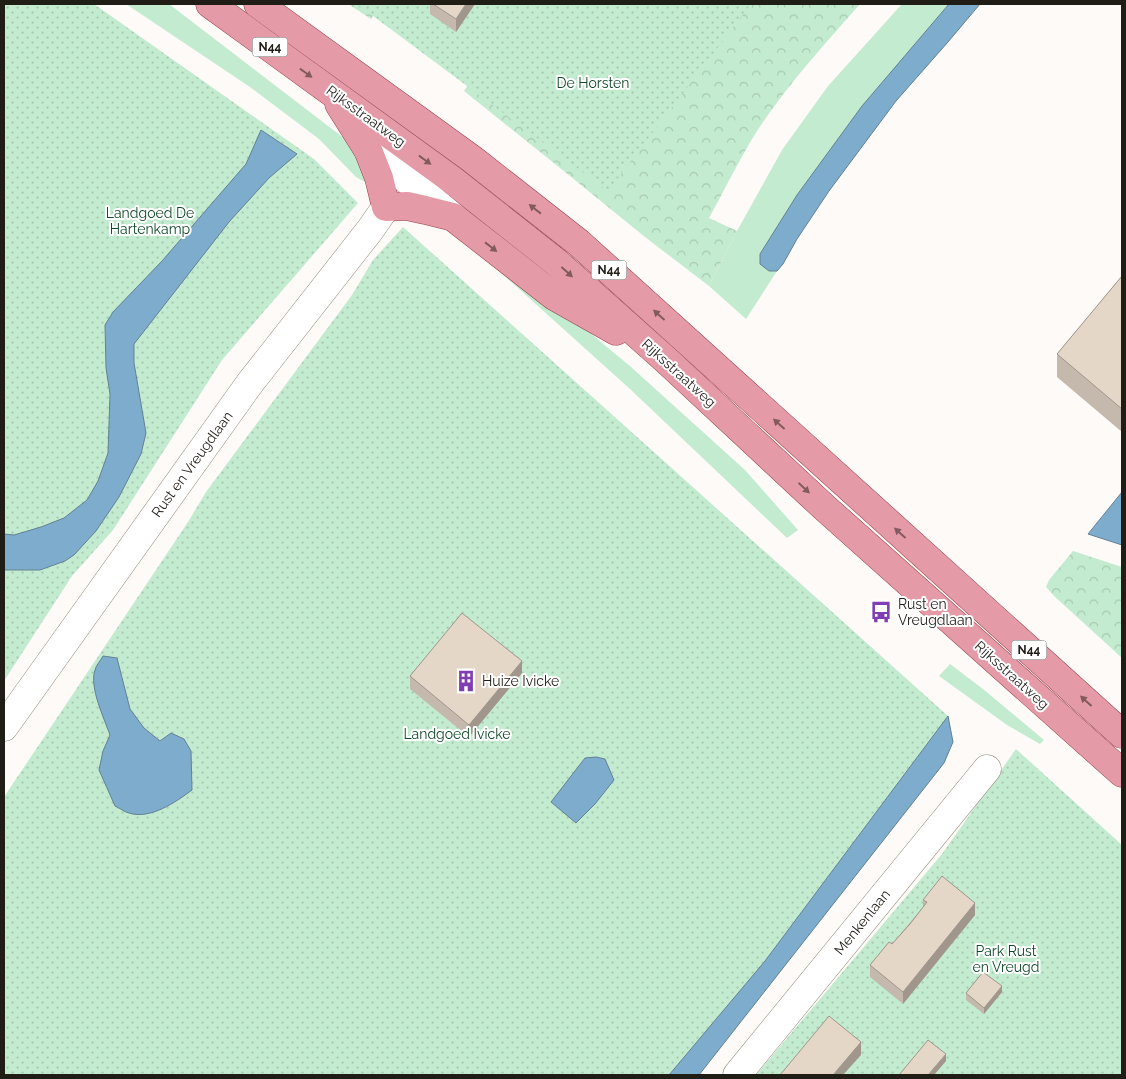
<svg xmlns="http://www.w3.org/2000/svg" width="1126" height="1079" font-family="Raleway,sans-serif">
<defs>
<pattern id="forest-crowns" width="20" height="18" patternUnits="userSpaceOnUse" patternTransform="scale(1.25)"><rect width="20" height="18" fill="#c3ebcf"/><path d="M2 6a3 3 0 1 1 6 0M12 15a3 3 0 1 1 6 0" fill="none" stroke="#a7c9b1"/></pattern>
<pattern id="park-dots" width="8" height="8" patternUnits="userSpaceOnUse" patternTransform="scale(1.25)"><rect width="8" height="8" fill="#c3ebcf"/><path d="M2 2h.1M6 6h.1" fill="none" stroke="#a7c9b1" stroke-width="1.8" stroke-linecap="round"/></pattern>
</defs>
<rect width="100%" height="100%" fill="#fdfaf7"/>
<!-- grass -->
<g fill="#c3ebcf">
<path d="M126 4H169L349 142 356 149 368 184 356 177 319 139 250 87Z"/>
<path d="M902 4H949L862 106 797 195 760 254 769 271H777L746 319 709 286 737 231 782 150 828 86Z"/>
<path d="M499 271 565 312 631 367 745 470 798 530 787 538 630 389Z"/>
<path d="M950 664 983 689 1044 740 1040 744 1007 725 939 676Z"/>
</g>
<!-- forest -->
<g fill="url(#forest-crowns)">
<path d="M348 4H381L371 19Z"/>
<path d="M520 4H860C824 45 787 85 757 131 740 158 725 189 709 218L737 231 709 286 645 237 565 172 464 91 508 25Z"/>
<path d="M1073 551 1122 567V658L1054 596 1046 587 1049 580Z"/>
</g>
<!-- park -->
<g fill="url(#park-dots)">
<path d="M4 4H94L314 159 358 203 222 360 113 530 72 576 4 681Z"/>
<path d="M357 4H751L608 191Z"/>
<path d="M403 227 948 716 765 961 669 1075H4V797L188 522 206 492 352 295 373 260Z"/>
<path d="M1016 749 1122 845V1075H756L942 854Z"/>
</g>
<!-- water -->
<g fill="#7eaccc" stroke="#628195">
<path d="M949 4H980L948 42 896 101 829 191 797 239 783 264 777 271H769L760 264V254L797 195 862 106Z"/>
<path d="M261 130 297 154 269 178 229 222 134 344V363L146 433 141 454 119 497 96 531 74 555 65 561 40 570H4V534L14 535 41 527 64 518 87 500 98 481 108 453 110 394 106 368 105 325 113 312 162 261 246 164Z"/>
<path d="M1122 492V545L1088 534Z"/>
<path d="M103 656 117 658 130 709 144 728 160 741 171 733 184 739 191 751 192 790C176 802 150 820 129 813 124 812 120 808 115 806L99 770 103 751 110 735C104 718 89 687 95 670 96 665 101 660 103 656Z"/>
<path d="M948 716 953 742 944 763 699 1075H669L765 961Z"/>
<path d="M596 757 605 759 614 780 595 804 576 823 551 802 585 758Z"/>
</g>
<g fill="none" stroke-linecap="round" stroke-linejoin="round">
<!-- minor casing -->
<g stroke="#978c7e" stroke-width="29">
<g id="minor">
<path d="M368 150 423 192 453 217"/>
<path d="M4 727 250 383 370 230 386 207"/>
<path d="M737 1075 987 769"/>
</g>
</g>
<!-- major casing -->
<g stroke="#95424e" stroke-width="29">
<g id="major">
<path d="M210 4 451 179 556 262 666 360 825 508 1122 773"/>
<path d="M258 4 472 159 579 243 1122 734"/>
<path d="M339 104 368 150 379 178 386 207 407 206 425 210 453 217 554 296 616 331"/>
</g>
</g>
<!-- minor -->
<use href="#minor" stroke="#fff" stroke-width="28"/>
<!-- major -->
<use href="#major" stroke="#e59aa7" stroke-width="28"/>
</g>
<!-- wall -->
<g fill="#c4b9ac">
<path d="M430 4H475L456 32 430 14Z"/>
<path d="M1122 276V432L1057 377V354Z"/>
<path d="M522 673 469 737 410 689V676Z"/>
<path d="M923 900 975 915 903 1004 870 977V965L892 944 923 907Z"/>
<path d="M1002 992 984 1014 966 1000V993Z"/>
</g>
<!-- shaded-wall -->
<g fill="#a0968c">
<path d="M466 4H475L456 32V19Z"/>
<path d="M522 661V673L469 737V725Z"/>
<path d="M975 903V915L903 1004V992Z"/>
<path d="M1002 986V992L984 1014V1008Z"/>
<path d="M861 1042V1055L843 1075H833Z"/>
<path d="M946 1054V1061L934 1075H928Z"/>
</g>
<!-- building -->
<g fill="#e4d7c8" stroke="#a0968c">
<path d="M433 4H466L456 19Z"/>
<path d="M1122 276V409L1057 354Z"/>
<path d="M462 613 522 661 469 725 410 676Z"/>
<path d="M942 876 975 903 903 992 870 965 889 942 892 944 910 924 927 902 923 900Z"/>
<path d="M983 972 1002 986 984 1008 966 993Z"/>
<path d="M829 1016 861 1042 833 1075H780Z"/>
<path d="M928 1040 946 1054 928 1075H899Z"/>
</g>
<!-- one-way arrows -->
<defs><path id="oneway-solid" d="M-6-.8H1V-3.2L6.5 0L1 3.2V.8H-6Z" transform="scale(1.25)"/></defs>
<g fill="#825b5e">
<use href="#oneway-solid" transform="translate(306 73) rotate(36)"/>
<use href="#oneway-solid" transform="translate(425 160) rotate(36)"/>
<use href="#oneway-solid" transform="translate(535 209) rotate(-142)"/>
<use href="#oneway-solid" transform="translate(491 247) rotate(38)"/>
<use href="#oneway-solid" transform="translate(567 272) rotate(42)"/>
<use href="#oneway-solid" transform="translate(659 315) rotate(-138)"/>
<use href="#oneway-solid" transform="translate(779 424) rotate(-138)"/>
<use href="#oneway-solid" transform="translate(804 488) rotate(43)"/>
<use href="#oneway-solid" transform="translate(900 533) rotate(-138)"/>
<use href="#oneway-solid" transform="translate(1086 701) rotate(-138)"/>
</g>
<!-- icons -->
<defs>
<g id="bus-bare" transform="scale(1.725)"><path d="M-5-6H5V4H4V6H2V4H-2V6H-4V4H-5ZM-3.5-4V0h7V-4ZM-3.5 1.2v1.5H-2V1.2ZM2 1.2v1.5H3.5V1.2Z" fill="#7f3fb3" stroke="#fff" stroke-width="2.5" paint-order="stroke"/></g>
<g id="building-bare" transform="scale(1.725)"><path d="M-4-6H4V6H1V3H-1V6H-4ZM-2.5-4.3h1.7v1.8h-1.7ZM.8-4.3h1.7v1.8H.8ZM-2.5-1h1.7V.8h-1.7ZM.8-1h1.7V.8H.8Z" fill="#7f3fb3" stroke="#fff" stroke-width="2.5" paint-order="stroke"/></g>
</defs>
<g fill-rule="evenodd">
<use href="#bus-bare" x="881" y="612"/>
<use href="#building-bare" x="466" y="681"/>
</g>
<g text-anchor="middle" stroke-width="4" stroke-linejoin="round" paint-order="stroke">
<!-- shield labels -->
<g fill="#fff" stroke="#63605c" stroke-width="1">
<rect x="252.5" y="37.5" width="35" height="19" rx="4"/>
<rect x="591.5" y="260.5" width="35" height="19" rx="4"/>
<rect x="1011.5" y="640.5" width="35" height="19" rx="4"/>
</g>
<g font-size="12" font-weight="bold" fill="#201c16">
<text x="270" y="51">N44</text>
<text x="609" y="274">N44</text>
<text x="1029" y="654">N44</text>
</g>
<!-- park labels -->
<g font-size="14" fill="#114829" stroke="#fff">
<text x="593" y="88">De Horsten</text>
<text x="150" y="218">Landgoed De<tspan x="150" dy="16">Hartenkamp</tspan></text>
<text x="457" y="739">Landgoed Ivicke</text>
<text x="1006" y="956">Park Rust<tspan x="1006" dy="16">en Vreugd</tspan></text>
</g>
<!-- street labels -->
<g font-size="14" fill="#201c16" stroke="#fff">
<text transform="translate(366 116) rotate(36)" y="5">Rijksstraatweg</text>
<text transform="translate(679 373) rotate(42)" y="5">Rijksstraatweg</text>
<text transform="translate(192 464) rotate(-54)" y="5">Rust en Vreugdlaan</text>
<text transform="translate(1012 675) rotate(42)" y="5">Rijksstraatweg</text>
<text transform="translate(862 922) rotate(-51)" y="5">Menkenlaan</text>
</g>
<!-- poi labels -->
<g font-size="14" fill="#201c16" stroke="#fff" text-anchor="start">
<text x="898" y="609">Rust en<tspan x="898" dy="16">Vreugdlaan</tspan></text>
<text x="482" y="686">Huize Ivicke</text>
</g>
</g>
<!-- border -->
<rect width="1126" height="1079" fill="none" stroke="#201c16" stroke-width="10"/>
</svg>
